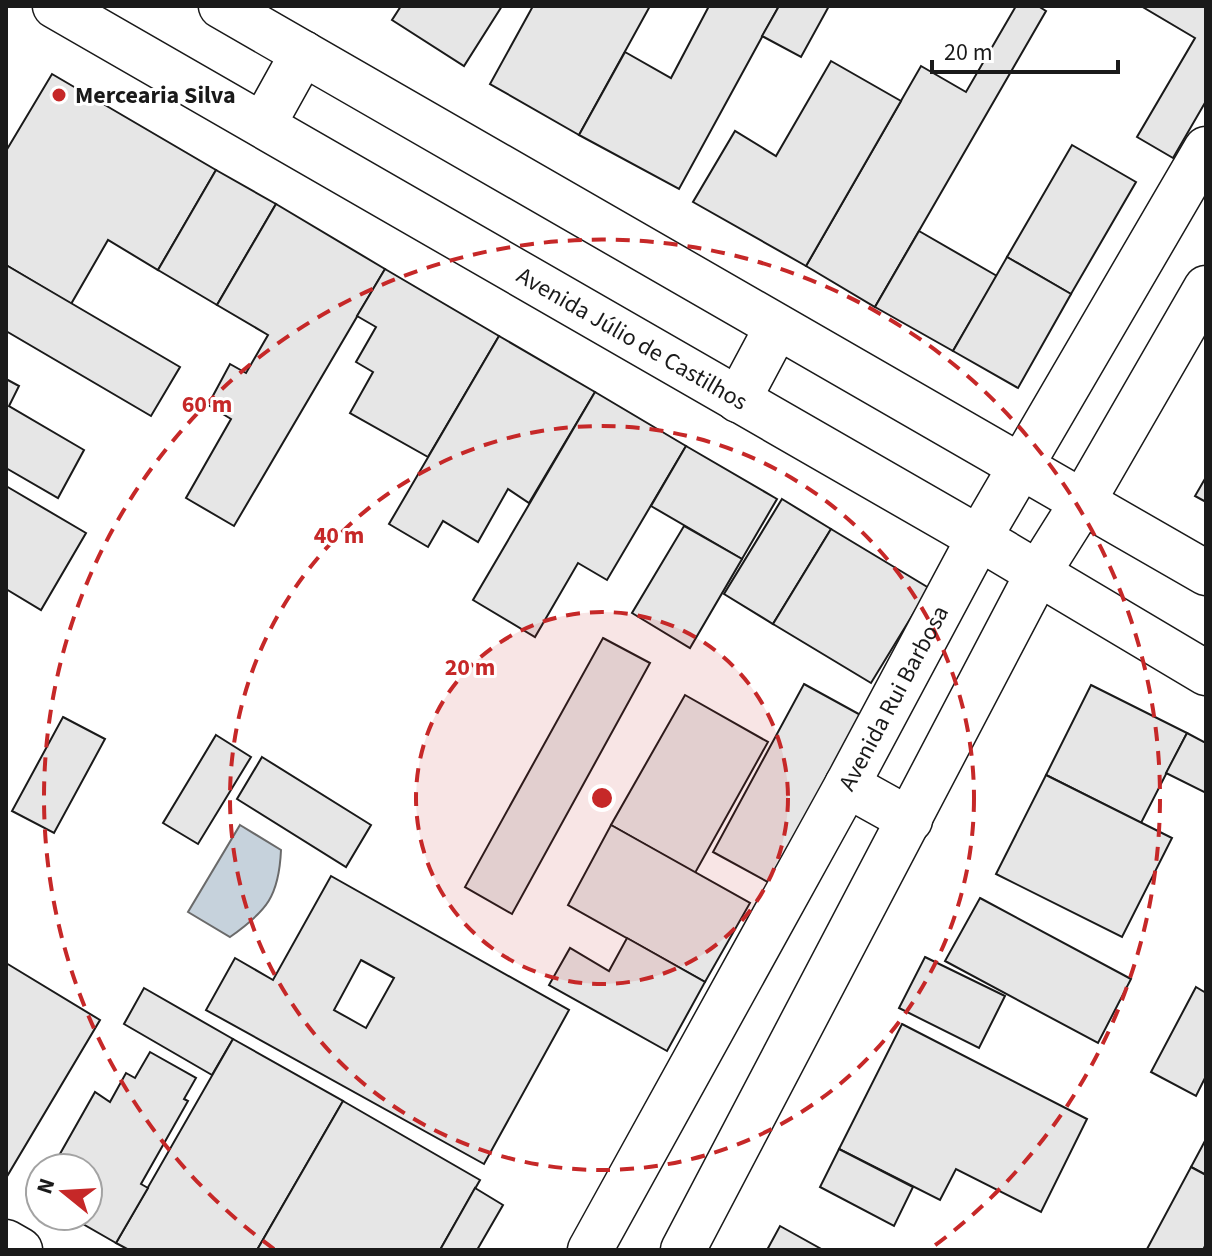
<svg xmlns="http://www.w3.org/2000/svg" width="1212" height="1256" font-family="'Source Sans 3',sans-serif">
<rect width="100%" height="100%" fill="#fff"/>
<!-- water -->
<path fill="#c6d2dc" stroke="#6a6a6a" stroke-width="2" d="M240 825 281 850C279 896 267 911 230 937L188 912Z"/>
<!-- building -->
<g fill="#e6e6e6" stroke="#1a1a1a" stroke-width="2" fill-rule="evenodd">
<path d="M401 6H502L464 66 392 20Z"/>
<path d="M533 6H650L579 135 490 84Z"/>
<path d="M709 6H779L679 189 579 135 625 52 671 78Z"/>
<path d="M779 6H829L801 57 762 36Z"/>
<path d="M1016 6H1038L1046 11 875 307 806 266 921 66 966 92Z"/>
<path d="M1141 6H1206V101L1173 158 1137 137 1195 38Z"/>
<path d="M831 61 901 101 806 266 693 202 735 131 776 156Z"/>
<path d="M52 74 216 170 158 270 108 240 71 304 6 265V151Z"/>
<path d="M1072 145 1136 182 1071 294 1007 257Z"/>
<path d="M216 170 276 204 217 305 158 270Z"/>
<path d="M276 204 385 269 234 526 186 498 231 419 208 405 230 364 246 373 268 335 217 305Z"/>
<path d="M919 231 997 276 953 351 875 307Z"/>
<path d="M1007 257 1071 294 1018 388 953 351Z"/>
<path d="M6 265 180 367 151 416 6 331Z"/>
<path d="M385 269 499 336 428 457 350 413 373 372 356 362 376 327 357 316Z"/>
<path d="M499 336 595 392 529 503 508 489 478 542 443 521 428 547 389 524Z"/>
<path d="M6 379 19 386 9 406 84 450 58 498 6 468Z"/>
<path d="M595 392 686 446 607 580 578 563 535 637 473 600Z"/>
<path d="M686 446 777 499 742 559 651 506Z"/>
<path d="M1206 477V502L1195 496Z"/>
<path d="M6 486 86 533 41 610 6 589Z"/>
<path d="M782 499 831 529 773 624 724 594Z"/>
<path d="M684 526 742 559 690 648 632 613Z"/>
<path d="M831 529 929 588 871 683 773 624Z"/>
<path d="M603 638 650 663 512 914 465 887Z"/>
<path d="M804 684 866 718 775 886 713 852Z"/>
<path d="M1091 685 1187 733 1141 823 1046 775Z"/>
<path d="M685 695 768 742 695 873 611 825Z"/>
<path d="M63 717 105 739 54 833 12 811Z"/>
<path d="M1187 733 1206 743V793L1166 773Z"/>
<path d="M216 735 251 757 198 844 163 823Z"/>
<path d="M262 757 371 825 346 867 237 799Z"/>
<path d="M1046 775 1172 838 1122 937 996 874Z"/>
<path d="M611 825 750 903 705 982 568 905Z"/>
<path d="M331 876 569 1010 484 1164 206 1010 235 958 273 980ZM361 960 394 978 366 1028 334 1010Z"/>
<path d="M980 898 1131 979 1098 1043 945 961Z"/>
<path d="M627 938 705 982 667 1051 549 985 570 948 609 971Z"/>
<path d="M925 957 1005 996 979 1048 899 1008Z"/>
<path d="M6 963 100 1020 6 1178Z"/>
<path d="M1196 987 1206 993V1076L1196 1096 1151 1072Z"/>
<path d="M144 988 233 1039 212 1075 124 1024Z"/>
<path d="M902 1024 1087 1119 1041 1212 956 1169 940 1200 839 1149Z"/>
<path d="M233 1039 343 1101 257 1250H129L116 1243Z"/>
<path d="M150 1052 196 1078 184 1099 188 1101 141 1184 148 1188 116 1243 69 1216H88V1168H52L95 1092 110 1102 126 1073 135 1078Z"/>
<path d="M343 1101 480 1180 440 1250H257Z"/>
<path d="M1206 1139V1175L1191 1167Z"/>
<path d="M839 1149 913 1187 894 1226 820 1187Z"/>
<path d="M1191 1167 1206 1175V1244L1203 1250H1149L1147 1249Z"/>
<path d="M475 1188 503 1205 477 1250H440Z"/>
<path d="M780 1226 823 1250H767Z"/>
</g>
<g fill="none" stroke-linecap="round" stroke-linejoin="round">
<!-- street casing -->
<g stroke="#1a1a1a" stroke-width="47">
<g id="street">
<path id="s1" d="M55 6 979 538 1206 673"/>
<path d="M221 6 1206 573"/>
<path d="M263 125 303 53"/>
<path d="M738 400 777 327"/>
<path d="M847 785 910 820"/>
<path d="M6 1242 20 1250"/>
<path id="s2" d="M590 1250 847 785 979 538 1206 149"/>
<path d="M683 1250 1038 573 1082 503 1206 288"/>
</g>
</g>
<!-- street -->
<use href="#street" stroke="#fff" stroke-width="44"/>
</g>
<!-- distance rings -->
<circle cx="602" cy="798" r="186" fill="#c62828" fill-opacity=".12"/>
<g fill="none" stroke="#c62828" stroke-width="4" stroke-dasharray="14 10">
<circle cx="602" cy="798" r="186"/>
<circle cx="602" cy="798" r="372"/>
<path d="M274 1249A558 558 0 1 1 930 1249"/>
</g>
<!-- markers -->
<circle fill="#c62828" stroke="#fff" stroke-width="3" cx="59" cy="95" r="8"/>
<g text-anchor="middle" stroke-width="6" stroke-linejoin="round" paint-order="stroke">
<!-- poi labels -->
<g font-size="24" font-weight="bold" fill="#1a1a1a" stroke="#fff" text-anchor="start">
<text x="75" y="103">Mercearia Silva</text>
</g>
<!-- street labels -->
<g font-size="24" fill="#1a1a1a" stroke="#fff">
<text dy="8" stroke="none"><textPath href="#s1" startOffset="666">Avenida Júlio de Castilhos</textPath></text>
<text dy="8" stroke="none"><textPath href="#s2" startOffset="630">Avenida Rui Barbosa</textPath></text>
</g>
</g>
<circle cx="602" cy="798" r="12" fill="#c62828" stroke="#fff" stroke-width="4"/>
<g font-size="24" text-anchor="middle" font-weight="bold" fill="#c62828" stroke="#fff" stroke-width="6" stroke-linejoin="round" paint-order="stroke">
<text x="207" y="412">60 m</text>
<text x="339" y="543">40 m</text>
<text x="470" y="675">20 m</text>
</g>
<!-- border -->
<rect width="1212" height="1256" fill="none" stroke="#1a1a1a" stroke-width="16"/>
<!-- north arrow -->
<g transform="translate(64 1192) rotate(288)"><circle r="38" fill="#ffffff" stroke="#a3a3a3" stroke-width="2"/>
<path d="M0-6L14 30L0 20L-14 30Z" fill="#c62828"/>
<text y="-12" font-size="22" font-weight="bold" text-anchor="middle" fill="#1a1a1a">N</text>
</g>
<!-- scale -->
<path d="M932 60v12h186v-12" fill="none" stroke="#1a1a1a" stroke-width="4"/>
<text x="944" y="60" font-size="24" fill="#1a1a1a" stroke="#ffffff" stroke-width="6" paint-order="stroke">20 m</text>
</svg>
